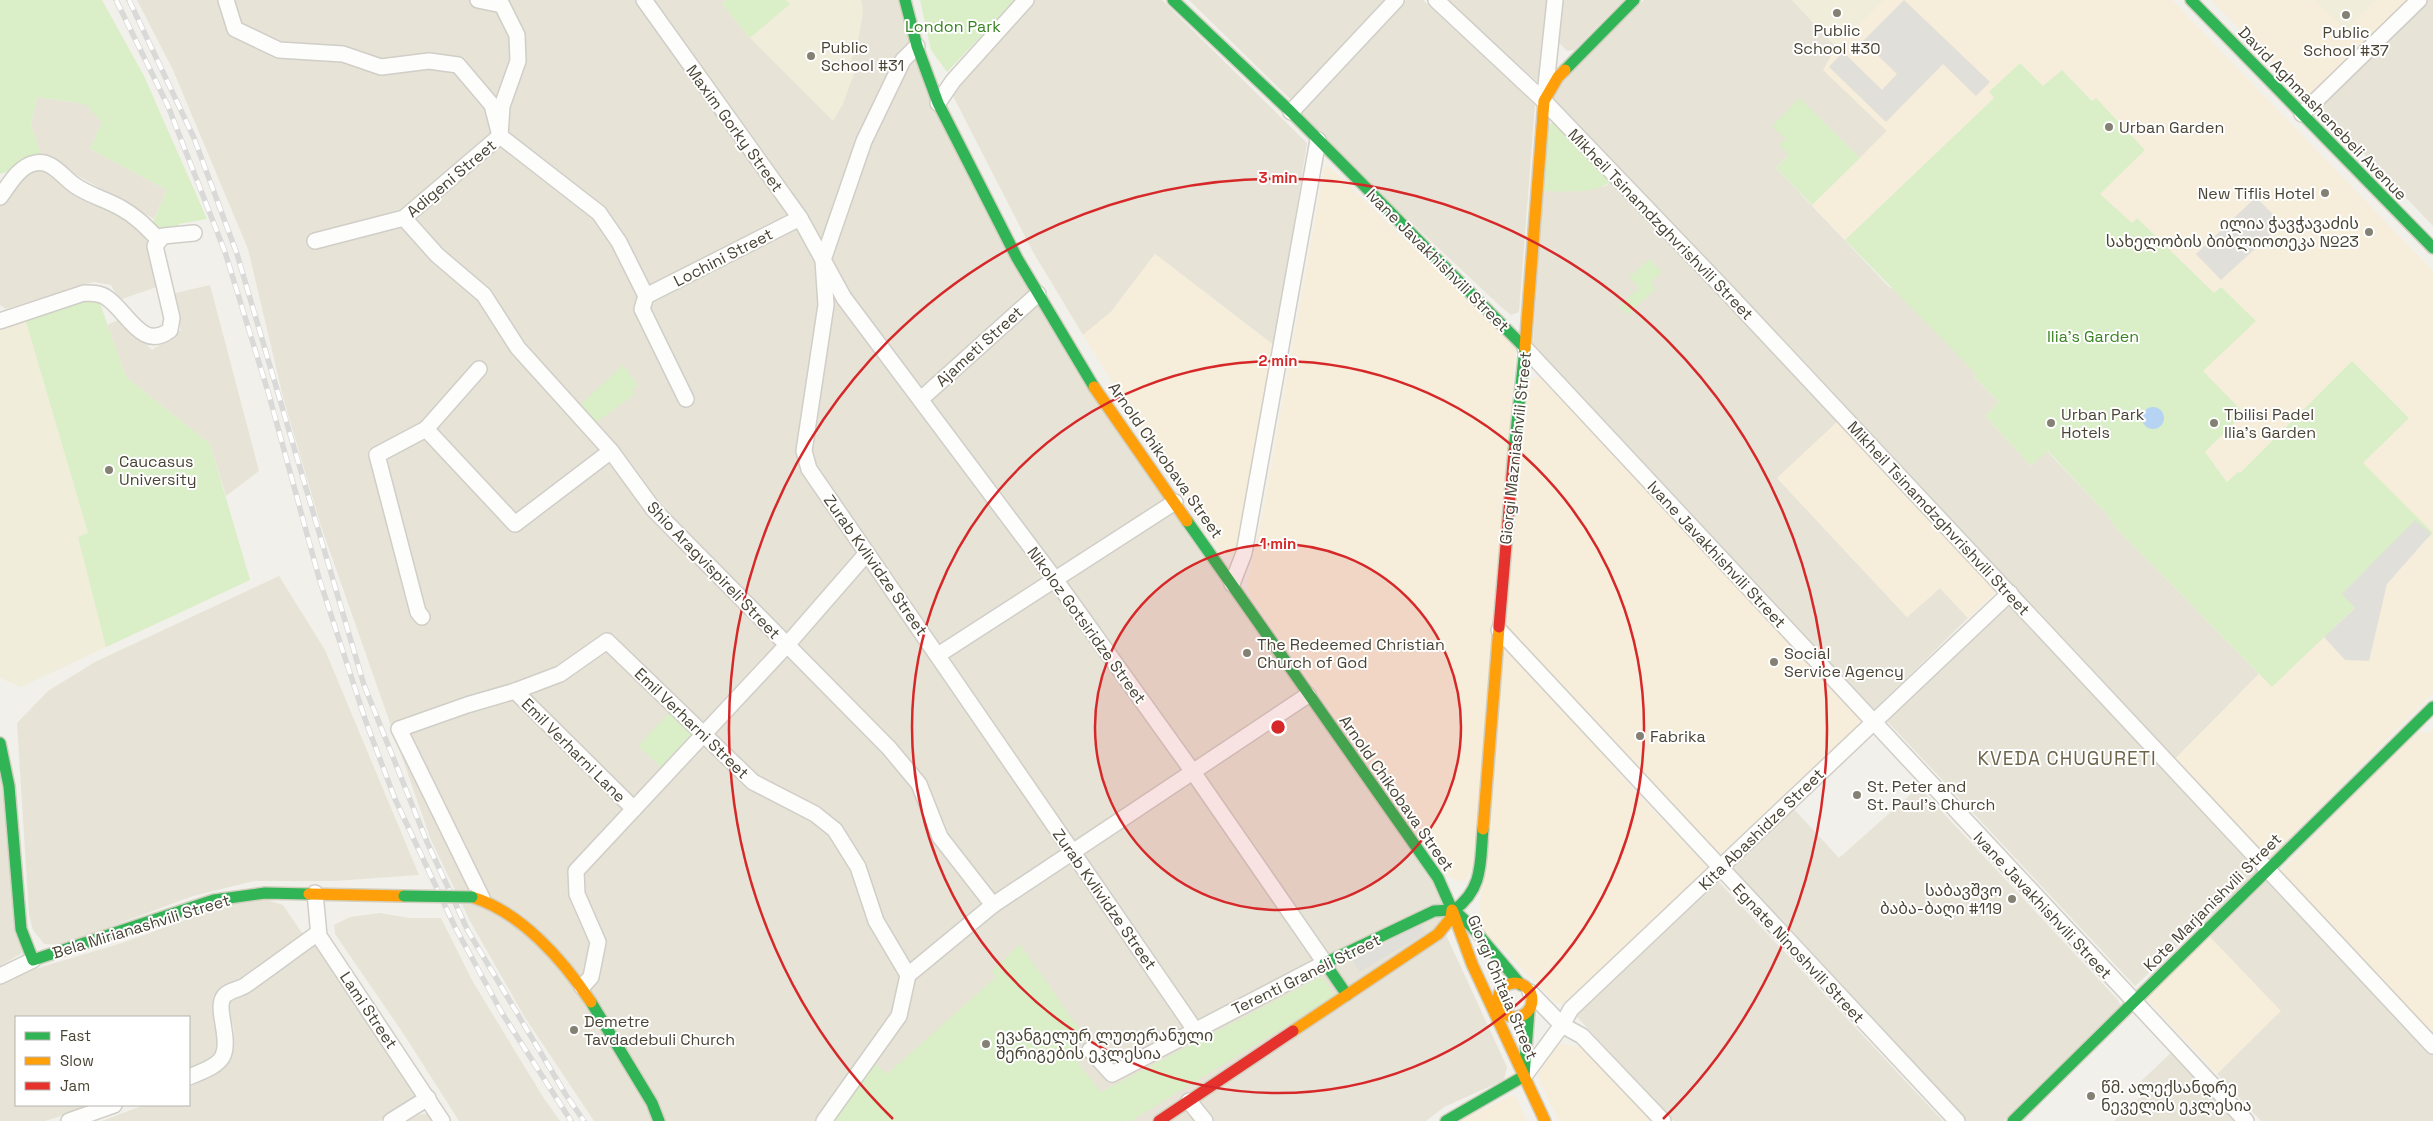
<svg xmlns="http://www.w3.org/2000/svg" width="2433" height="1121" font-family="'Space Grotesk','Noto Sans Georgian',sans-serif">
<rect width="100%" height="100%" fill="#f2f0ea"/>
<!-- residential -->
<g fill="#e7e3d7" fill-rule="evenodd">
<path d="M137 0H899L1023 278 1439 887 1447 937 1507 1067 1504 1080 1444 1107 1426 1121H594L524 1016 470 921 431 840 321 526 283 397 248 249 173 70Z"/>
<path d="M1034 0H1162L1307 143 1275 346 1155 254 1111 312 1083 335 1033 252 951 92Z"/>
<path d="M1189 0H1384L1291 100Z"/>
<path d="M1406 0H1423L1535 105 1519 312 1511 315 1500 306 1298 116Z"/>
<path d="M1448 0H1550L1540 84 1495 43Z"/>
<path d="M1562 0H1624L1574 50 1567 51 1557 41Z"/>
<path d="M1644 0H1792L1836 47 1824 70 1887 131 1860 158 1800 99 1786 139 1789 155 1776 168 1889 287 1895 290 1977 374 1974 377 1999 402 1985 416 2031 466 2047 451 2106 513 2118 530 2259 674 2174 760 1551 99 1554 90Z"/>
<path d="M2428 0H2433V226L2321 109V104Z"/>
<path d="M37 97 85 104 102 122 90 149 167 190 154 219 41 155 31 125Z"/>
<path d="M41 168 118 208 146 234 157 287 119 300 111 285 93 282 6 309 0 305V200L20 174Z"/>
<path d="M1613 180 1837 422 1778 479 1907 617 1940 588 1968 618 1874 710 1533 343 1543 191H1577L1606 186ZM1639 289 1627 314 1619 306Z"/>
<path d="M210 285 259 471 226 496 210 444 126 377 107 325 120 319 152 350 181 330 171 294Z"/>
<path d="M279 576 325 650 419 875 335 881H254L193 896 61 945 44 944 33 930 29 915 17 723 48 691 95 662Z"/>
<path d="M2007 602 2255 864 2257 872 2135 986 1887 721V714Z"/>
<path d="M0 772 22 953 0 966Z"/>
<path d="M1919 787 2118 1000 2121 1006 2004 1121H1961L1728 870 1793 808 1839 858Z"/>
<path d="M2268 879 2433 1048V1121H2261L2217 1074 2280 1011 2208 935Z"/>
<path d="M1718 881 1943 1121H1674L1577 1017 1578 1010Z"/>
<path d="M261 898 283 905 304 936 241 983 213 996 222 1047 211 1064 189 1072V1017H16V1105H96L45 1121H0V985L31 970 122 943 240 900Z"/>
<path d="M380 913 409 918H441L473 982 543 1097 560 1121H459L405 1036 335 934 334 925 350 917Z"/>
<path d="M319 943 415 1093V1100L379 1121H102L144 1105H189V1088L230 1060 234 1029 227 1001 311 945Z"/>
<path d="M2173 1051 2238 1121H2114L2144 1094 2136 1086Z"/>
<path d="M421 1114H428L432 1121H407Z"/>
</g>
<!-- commercial -->
<g fill="#f6eedb">
<path d="M1884 0H2172L2433 271V693L2271 856 2266 857 2174 760 2259 674 2272 686 2324 637 2345 660H2369L2387 584 2433 533 2362 463 2409 417 2352 361 2240 473 2238 472 2228 482 2205 452 2244 413 2203 371 2221 287 2214 293 2137 218 2132 223 2100 194 2144 150 2096 99 2093 101 2062 70 2043 86 2021 63 1989 93 1994 98 1845 240 1812 205 1887 131 1823 70 1836 47Z"/>
<path d="M2211 0H2311L2318 2 2346 31 2377 0H2413L2310 100Z"/>
<path d="M1328 165 1516 347 1475 864 1465 881H1458L1448 876 1250 596 1247 584 1262 516 1324 169Z"/>
<path d="M1155 254 1275 346 1242 544 1236 553 1231 556 1220 554 1083 335 1111 312Z"/>
<path d="M1547 374 1860 717 1859 724 1722 853 1714 852 1504 626 1528 380Z"/>
<path d="M1837 422 1996 592 1968 618 1940 588 1907 617 1777 478Z"/>
<path d="M1512 651 1635 791 1706 865V870L1563 1004H1557L1482 929 1479 916 1504 653Z"/>
<path d="M2433 729V1033L2281 871 2413 732 2429 733Z"/>
<path d="M2208 935 2281 1011 2217 1074 2147 999Z"/>
<path d="M1561 1044 1585 1048 1655 1121H1559L1539 1080 1538 1066 1553 1047Z"/>
<path d="M1512 1095 1516 1097 1527 1121H1458Z"/>
</g>
<!-- education -->
<g fill="#f1eddb">
<path d="M727 0H861L863 12 857 47 849 65 856 68 843 104 833 121 750 38 722 4Z"/>
<path d="M1792 0H1884L1836 47Z"/>
<path d="M2311 0H2377L2346 31 2318 2Z"/>
<path d="M97 295 126 377 210 444 250 580 21 687 0 678V326Z"/>
</g>
<!-- green -->
<g fill="#daefc7">
<path d="M0 0H102L144 76 207 219 179 224 174 239 151 227 167 190 90 149 102 122 85 104 37 97 31 125 41 155 17 169 0 174Z"/>
<path d="M727 0H786L790 4 750 38 722 4Z"/>
<path d="M920 0H1015L947 72 931 50Z"/>
<path d="M2020 63 2043 86 2062 70 2092 101 2096 98 2145 150 2100 194 2132 223 2137 218 2214 293 2221 287 2256 321 2203 371 2244 413 2205 452 2227 482 2238 472 2240 473 2352 361 2409 418 2363 463 2433 533 2272 687 2118 530 2106 513 2048 451 2031 466 1985 416 1999 402 1974 377 1976 374 1845 240 1994 98 1989 92Z"/>
<path d="M1800 98 1860 158 1812 205 1776 168 1789 155 1779 145 1785 139 1772 126Z"/>
<path d="M1554 121 1613 180C1595 195 1565 191 1543 191L1549 125Z"/>
<path d="M1650 259 1662 272 1651 282 1656 289 1627 315 1619 306 1639 288 1629 277Z"/>
<path d="M97 295 126 377 210 444 250 580 106 647 78 537 88 533 25 318Z"/>
<path d="M623 365 638 385 632 390 635 394 595 423 580 405Z"/>
<path d="M670 712 695 736 663 769 638 746Z"/>
<path d="M1020 944 1086 1039 1072 1050 1081 1067 1101 1092 1322 976 1335 996 1131 1121H829L871 1060 887 1074 996 977 992 971Z"/>
</g>
<!-- parking -->
<g fill="#e1dfd9">
<path d="M1904 0 1990 82 1976 96 1943 64 1886 122 1829 67 1843 52 1882 90 1897 74 1863 41Z"/>
<path d="M2256 197 2282 224 2221 280 2196 254Z"/>
<path d="M2415 520 2431 534 2387 584 2369 661 2345 660 2324 637 2355 608 2342 594Z"/>
<path d="M1420 923 1426 933 1359 972 1353 961Z"/>
</g>
<!-- water -->
<circle fill="#b6d3f4" cx="2153" cy="418" r="11"/>
<g fill="none" stroke-linecap="round" stroke-linejoin="round">
<!-- street casing -->
<g stroke="#d0cec7" stroke-width="18">
<g id="street">
<path d="M226 0 235 29 279 50 343 54 381 67 429 61 458 65 492 105 500 136 599 213 619 242 646 296"/>
<path d="M644 0 800 218 844 298 1054 578 1193 772 1325 963 1112 1074 1090 1050"/>
<path d="M1436 0 1544 101 1725 290 2433 1046"/>
<path d="M917 46 903 60 864 141 823 260 826 305 804 451 809 469 1195 1030"/>
<path d="M1545 95 1555 0"/>
<path d="M938 103 953 81 1026 0"/>
<path d="M1291 112 1396 0"/>
<path d="M2302 114 2419 0"/>
<path d="M0 197C9 185 19 166 35 163 51 159 62 176 73 184 87 195 106 199 121 208 136 216 147 228 159 240"/>
<path d="M404 218 437 255 484 295 518 348 611 451 654 510 889 748 919 784 940 837 993 905"/>
<path d="M315 241 404 218 500 136 502 106 518 61 517 35 502 5 478 0"/>
<path d="M646 296 800 218"/>
<path d="M646 296 642 309 686 399"/>
<path d="M0 321 84 293C92 293 101 293 107 298 127 311 142 352 170 330L172 318 155 246 163 236 194 233"/>
<path d="M1525 348 2246 1121"/>
<path d="M479 369 426 429 515 524 611 451"/>
<path d="M921 399 1038 294"/>
<path d="M1232 584 1244 553 1318 140"/>
<path d="M422 617 418 612 377 455 426 429"/>
<path d="M1499 630 1957 1121"/>
<path d="M938 655 1175 502"/>
<path d="M515 691 634 809"/>
<path d="M315 893 319 936 442 1121"/>
<path d="M482 898 399 729 467 705 515 691 560 674 607 641 753 782 815 814 835 830 858 867 876 921 908 975"/>
<path d="M908 975 993 905 1308 695"/>
<path d="M0 976 33 960"/>
<path d="M582 987 591 977 598 942 577 894 576 871 786 646 867 553"/>
<path d="M1530 992 1562 1025 1582 1036 1663 1121"/>
<path d="M1525 1075 1562 1025 1571 1009 2010 593"/>
<path d="M189 1077C227 1062 229 1058 222 1017 221 1011 220 1003 223 998 227 990 239 990 246 985 270 968 294 950 318 933"/>
<path d="M1189 1101 1205 1121"/>
<path d="M69 1121 114 1105"/>
<path d="M391 1121 428 1098"/>
<path d="M824 1121 899 1016 908 975"/>
</g>
</g>
<!-- fast casing -->
<g stroke="#d2cfc0" stroke-width="14">
<g id="fast">
<path d="M905 0 917 46 938 103 1017 258 1094 387"/>
<path d="M1173 0 1291 112 1525 348 1514 451"/>
<path d="M2191 0 2433 248"/>
<path d="M1565 70 1634 0"/>
<path d="M1187 521 1438 878 1453 912"/>
<path d="M0 743 9 786 21 929 33 960 214 900 265 893 309 894"/>
<path d="M1454 910C1484 889 1480 861 1483 829"/>
<path d="M1455 911 1472 927 1521 985"/>
<path d="M1347 995 1325 963 1434 911 1452 910"/>
<path d="M591 1002 652 1103 659 1121"/>
<path d="M1524 1076 1529 1010"/>
<path d="M1446 1121 1524 1076"/>
<path d="M2013 1121 2433 707"/>
</g>
</g>
<!-- slow casing -->
<g stroke="#d2cfc0" stroke-width="14">
<g id="slow">
<path d="M1525 348 1544 101 1558 77 1565 70"/>
<path d="M1094 387 1187 521"/>
<path d="M1483 829 1499 627"/>
<path d="M309 894 404 896"/>
<path d="M472 897C521 912 563 960 591 1002"/>
<path d="M1453 912 1472 964 1545 1121"/>
<circle cx="1515" cy="1000" r="17"/>
<path d="M1293 1031 1438 934 1451 918 1452 910"/>
</g>
</g>
<!-- jam casing -->
<g stroke="#d2cfc0" stroke-width="14">
<g id="jam">
<path d="M1499 627 1514 451"/>
<path d="M1159 1121 1293 1031"/>
</g>
</g>
<!-- street -->
<use href="#street" stroke="#fdfdfc" stroke-width="15"/>
<!-- fast -->
<use href="#fast" stroke="#30b455" stroke-width="11"/>
<!-- slow -->
<use href="#slow" stroke="#ff9f0a" stroke-width="11"/>
<!-- jam -->
<use href="#jam" stroke="#e5322d" stroke-width="11"/>
<!-- rail casing -->
<g stroke="#d9d9d8" stroke-width="5.5">
<g id="rail">
<path d="M116 0 168 106 225 252 269 395 319 578 366 722 395 799 455 927 502 1013 571 1121"/>
<path d="M129 0 194 138 237 254 364 685 427 842 468 931 566 1095 584 1121"/>
</g>
</g>
<!-- rail -->
<use href="#rail" stroke="#fff" stroke-width="4" stroke-dasharray="11" stroke-linecap="butt"/>
<!-- fast-bridge casing -->
<g stroke="#d2cfc0" stroke-width="14" stroke-linecap="butt">
<path id="fast-bridge" d="M404 896 472 897"/>
</g>
<!-- fast-bridge -->
<use href="#fast-bridge" stroke="#30b455" stroke-width="11"/>
</g>
<!-- distance rings -->
<circle cx="1278" cy="727" r="183" fill="#d62828" fill-opacity=".12"/>
<g fill="none" stroke="#d62828" stroke-width="2.5">
<circle cx="1278" cy="727" r="183"/>
<circle cx="1278" cy="727" r="366"/>
<path d="M893 1119A549 549 0 1 1 1663 1119"/>
</g>
<!-- markers -->
<g fill="#848074" stroke="#fff" stroke-width="2">
<circle cx="1837" cy="13" r="5"/>
<circle cx="2346" cy="15" r="5"/>
<circle cx="811" cy="56" r="5"/>
<circle cx="2109" cy="127" r="5"/>
<circle cx="2325" cy="193" r="5"/>
<circle cx="2369" cy="232" r="5"/>
<circle cx="2051" cy="423" r="5"/>
<circle cx="2214" cy="423" r="5"/>
<circle cx="109" cy="470" r="5"/>
<circle cx="1247" cy="653" r="5"/>
<circle cx="1774" cy="662" r="5"/>
<circle cx="1640" cy="736" r="5"/>
<circle cx="1857" cy="795" r="5"/>
<circle cx="2012" cy="899" r="5"/>
<circle cx="574" cy="1030" r="5"/>
<circle cx="986" cy="1044" r="5"/>
<circle cx="2091" cy="1096" r="5"/>
</g>
<g text-anchor="middle" stroke-width="4" stroke-linejoin="round" paint-order="stroke">
<!-- park labels -->
<g font-size="16" fill="#398220" stroke="#fff">
<text x="953" y="32">London Park</text>
<text x="2093" y="342">Ilia's Garden</text>
</g>
<!-- poi labels -->
<g font-size="16" fill="#494434" stroke="#fff" text-anchor="start">
<text x="1837" y="36" text-anchor="middle">Public<tspan x="1837" dy="18">School #30</tspan></text>
<text x="2346" y="38" text-anchor="middle">Public<tspan x="2346" dy="18">School #37</tspan></text>
<text x="821" y="53">Public<tspan x="821" dy="18">School #31</tspan></text>
<text x="2119" y="133">Urban Garden</text>
<text x="2315" y="199" text-anchor="end">New Tiflis Hotel</text>
<text x="2359" y="229" text-anchor="end">ილია ჭავჭავაძის<tspan x="2359" dy="18">სახელობის ბიბლიოთეკა №23</tspan></text>
<text x="2061" y="420">Urban Park<tspan x="2061" dy="18">Hotels</tspan></text>
<text x="2224" y="420">Tbilisi Padel<tspan x="2224" dy="18">Ilia’s Garden</tspan></text>
<text x="119" y="467">Caucasus<tspan x="119" dy="18">University</tspan></text>
<text x="1257" y="650">The Redeemed Christian<tspan x="1257" dy="18">Church of God</tspan></text>
<text x="1784" y="659">Social<tspan x="1784" dy="18">Service Agency</tspan></text>
<text x="1650" y="742">Fabrika</text>
<text x="1867" y="792">St. Peter and<tspan x="1867" dy="18">St. Paul's Church</tspan></text>
<text x="2002" y="896" text-anchor="end">საბავშვო<tspan x="2002" dy="18">ბაბა-ბაღი #119</tspan></text>
<text x="584" y="1027">Demetre<tspan x="584" dy="18">Tavdadebuli Church</tspan></text>
<text x="996" y="1041">ევანგელურ ლუთერანული<tspan x="996" dy="18">შერიგების ეკლესია</tspan></text>
<text x="2101" y="1093">წმ. ალექსანდრე<tspan x="2101" dy="18">ნეველის ეკლესია</tspan></text>
</g>
<!-- street labels -->
<g font-size="16" fill="#494434" stroke="#fff">
<text transform="translate(2323 113) rotate(46)" y="6">David Aghmashenebeli Avenue</text>
<text transform="translate(735 128) rotate(54)" y="6">Maxim Gorky Street</text>
<text transform="translate(451 178) rotate(-40)" y="6">Adigeni Street</text>
<text transform="translate(1661 224) rotate(46)" y="6">Mikheil Tsinamdzghvrishvili Street</text>
<text transform="translate(723 257) rotate(-27)" y="6">Lochini Street</text>
<text transform="translate(1438 260) rotate(45)" y="6">Ivane Javakhishvili Street</text>
<text transform="translate(979 346) rotate(-42)" y="6">Ajameti Street</text>
<text transform="translate(1515 448) rotate(-84)" y="6">Giorgi Mazniashvili Street</text>
<text transform="translate(1166 460) rotate(55)" y="6">Arnold Chikobava Street</text>
<text transform="translate(1939 518) rotate(47)" y="6">Mikheil Tsinamdzghvrishvili Street</text>
<text transform="translate(1717 554) rotate(47)" y="6">Ivane Javakhishvili Street</text>
<text transform="translate(876 565) rotate(55)" y="6">Zurab Kvlividze Street</text>
<text transform="translate(714 570) rotate(46)" y="6">Shio Aragvispireli Street</text>
<text transform="translate(1087 625) rotate(54)" y="6">Nikoloz Gotsiridze Street</text>
<text transform="translate(692 723) rotate(44)" y="6">Emil Verharni Street</text>
<text transform="translate(574 750) rotate(45)" y="6">Emil Verharni Lane</text>
<text transform="translate(1397 793) rotate(55)" y="6">Arnold Chikobava Street</text>
<text transform="translate(1761 829) rotate(-44)" y="6">Kita Abashidze Street</text>
<text transform="translate(1105 899) rotate(55)" y="6">Zurab Kvlividze Street</text>
<text transform="translate(2212 902) rotate(-45)" y="6">Kote Marjanishvili Street</text>
<text transform="translate(2043 905) rotate(47)" y="6">Ivane Javakhishvili Street</text>
<text transform="translate(141 926) rotate(-17)" y="6">Bela Mirianashvili Street</text>
<text transform="translate(1799 953) rotate(47)" y="6">Egnate Ninoshvili Street</text>
<text transform="translate(1306 974) rotate(-26)" y="6">Terenti Graneli Street</text>
<text transform="translate(1503 987) rotate(67)" y="6">Giorgi Chitaia Street</text>
<text transform="translate(369 1010) rotate(56)" y="6">Lami Street</text>
</g>
<!-- quarter labels -->
<g font-size="19" letter-spacing="1" fill="#6d644a" stroke="#fff">
<text x="2067" y="765">KVEDA CHUGURETI</text>
</g>
</g>
<circle cx="1278" cy="727" r="8" fill="#d62828" stroke="#fff" stroke-width="2.5"/>
<g font-size="15" text-anchor="middle" font-weight="bold" fill="#d62828" stroke="#fff" stroke-width="4" stroke-linejoin="round" paint-order="stroke">
<text x="1278" y="183">3 min</text>
<text x="1278" y="366">2 min</text>
<text x="1278" y="549">1 min</text>
</g>
<!-- legend -->
<rect x="15" y="1016" width="175" height="90" fill="#ffffff" stroke="#b6b4ae"/>
<rect x="25" y="1032" width="25" height="8" fill="#30b455" stroke="#b6b4ae"/>
<text x="60" y="1041" font-size="15" fill="#494434">Fast</text>
<rect x="25" y="1057" width="25" height="8" fill="#ff9f0a" stroke="#b6b4ae"/>
<text x="60" y="1066" font-size="15" fill="#494434">Slow</text>
<rect x="25" y="1082" width="25" height="8" fill="#e5322d" stroke="#b6b4ae"/>
<text x="60" y="1091" font-size="15" fill="#494434">Jam</text>
</svg>
